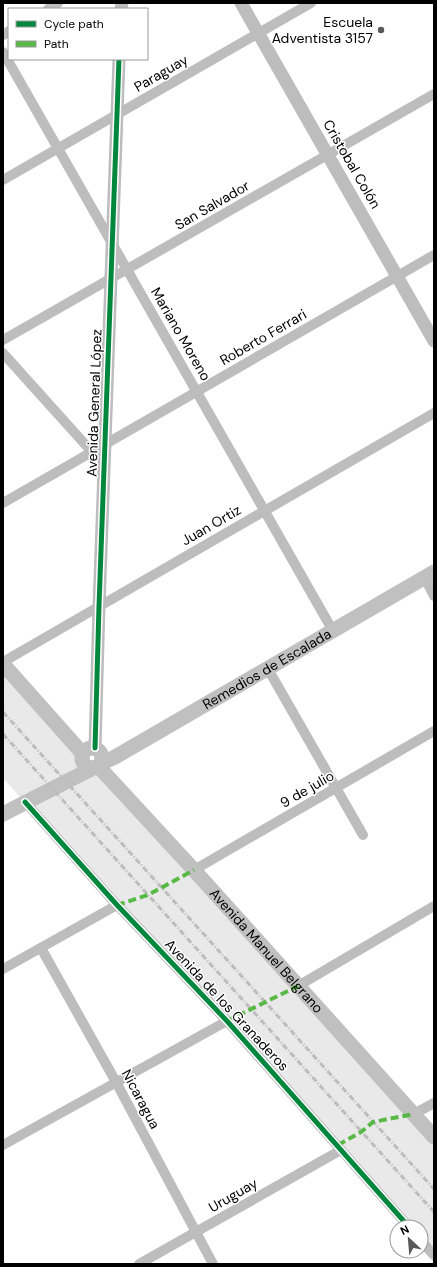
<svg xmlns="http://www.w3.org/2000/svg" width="437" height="1267" font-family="'DM Sans',sans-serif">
<rect width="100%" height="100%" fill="#fff"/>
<!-- green -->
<path fill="#e9e9e9" d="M3 664 83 754 98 766 434 1137V1255L421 1241V1227H409L117 905 3 778Z"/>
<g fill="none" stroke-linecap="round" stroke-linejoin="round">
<!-- minor -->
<g stroke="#bdbdbd" stroke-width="10">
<path d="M48 9 58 3"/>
<path d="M3 35 9 31"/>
<path d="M3 52 333 631"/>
<path d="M3 180 311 3"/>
<path d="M3 340 434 94"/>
<path d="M3 353 92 452"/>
<path d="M3 503 434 255"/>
<path d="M425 578 434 596"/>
<path d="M3 662 434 413"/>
<path d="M268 669 363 835"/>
<path d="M25 802 117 905 227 1021 409 1227"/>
<path d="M194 870 434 731"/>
<path d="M41 948 116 1082 213 1264"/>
<path d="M3 969 117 905"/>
<path d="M298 986 434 906"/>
<path d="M414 1114 434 1103"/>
<path d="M3 1145 227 1021"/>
<path d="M421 1241 434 1255"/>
<path d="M139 1264 341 1150"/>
</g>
<!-- tertiary -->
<g stroke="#bdbdbd" stroke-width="13">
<path d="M241 3 434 341"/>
<path d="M121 9 122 3"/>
<path d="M95 748 99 606 119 59"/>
</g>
<!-- secondary -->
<g stroke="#c0c0c0" stroke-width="15">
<path d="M3 664 83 754"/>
<circle cx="92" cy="758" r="10"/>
<path id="s1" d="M100 764 115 757 434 572"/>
<path id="s2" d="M98 766 194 870 434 1137"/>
<path d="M3 814 93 768"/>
</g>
<!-- rail -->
<g stroke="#bdbdbd" stroke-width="3" stroke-dasharray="6 2 1 2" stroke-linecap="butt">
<path d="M3 712 434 1189"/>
<path d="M3 734 434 1212"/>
</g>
<!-- quiet -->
<g stroke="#58b947" stroke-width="4" stroke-dasharray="8 4" stroke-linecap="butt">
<path d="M117 905 148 895 194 870"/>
<path d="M227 1021 298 986"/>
<path d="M338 1145 361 1132 373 1122 414 1114"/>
</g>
<!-- cycleway casing -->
<g stroke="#fff" stroke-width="8">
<g id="cycleway">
<path d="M95 748 99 606 119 59"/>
<path d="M25 802 117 905 227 1021 409 1227"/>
</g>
</g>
<!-- cycleway -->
<use href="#cycleway" stroke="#00873e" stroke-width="5"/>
</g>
<!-- markers -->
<circle fill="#595959" stroke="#fff" stroke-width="1.5" cx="381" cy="30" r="4"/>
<g text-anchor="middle" stroke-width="3" stroke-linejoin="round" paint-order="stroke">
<!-- poi labels -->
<g font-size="14" fill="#000" stroke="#fff" text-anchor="end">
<text x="373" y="27">Escuela<tspan x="373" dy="16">Adventista 3157</tspan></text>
</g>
<!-- street labels -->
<g font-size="14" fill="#000" stroke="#fff">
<text transform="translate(161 73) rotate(-30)" y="5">Paraguay</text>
<text transform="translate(352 164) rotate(60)" y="5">Cristobal Colón</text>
<text transform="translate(212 205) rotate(-30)" y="5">San Salvador</text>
<text transform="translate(181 334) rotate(60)" y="5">Mariano Moreno</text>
<text transform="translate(263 337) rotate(-30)" y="5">Roberto Ferrari</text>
<text transform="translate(94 403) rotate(-88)" y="5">Avenida General López</text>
<text transform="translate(211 525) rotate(-30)" y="5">Juan Ortiz</text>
<text dy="5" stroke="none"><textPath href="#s1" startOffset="192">Remedios de Escalada</textPath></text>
<text transform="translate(307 789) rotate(-30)" y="5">9 de julio</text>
<text dy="5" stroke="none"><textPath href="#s2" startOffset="250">Avenida Manuel Belgrano</textPath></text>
<text transform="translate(227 1005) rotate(47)" y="5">Avenida de los Granaderos</text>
<text transform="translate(141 1099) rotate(62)" y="5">Nicaragua</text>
<text transform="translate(233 1195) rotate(-30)" y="5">Uruguay</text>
</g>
</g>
<!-- border -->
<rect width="437" height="1267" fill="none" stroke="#000000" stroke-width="8"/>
<!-- legend -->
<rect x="8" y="8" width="140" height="52" fill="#ffffff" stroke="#999999"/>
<rect x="16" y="21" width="20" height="6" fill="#00873e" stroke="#999999"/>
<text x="44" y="28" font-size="12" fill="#000000">Cycle path</text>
<rect x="16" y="41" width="20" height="6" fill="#58b947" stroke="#999999"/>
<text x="44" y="48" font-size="12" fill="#000000">Path</text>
<!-- north arrow -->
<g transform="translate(409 1239) rotate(334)"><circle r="19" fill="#ffffff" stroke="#999999"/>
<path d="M0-3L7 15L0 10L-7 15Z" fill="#595959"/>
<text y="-6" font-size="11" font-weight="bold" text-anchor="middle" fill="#000000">N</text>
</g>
</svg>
